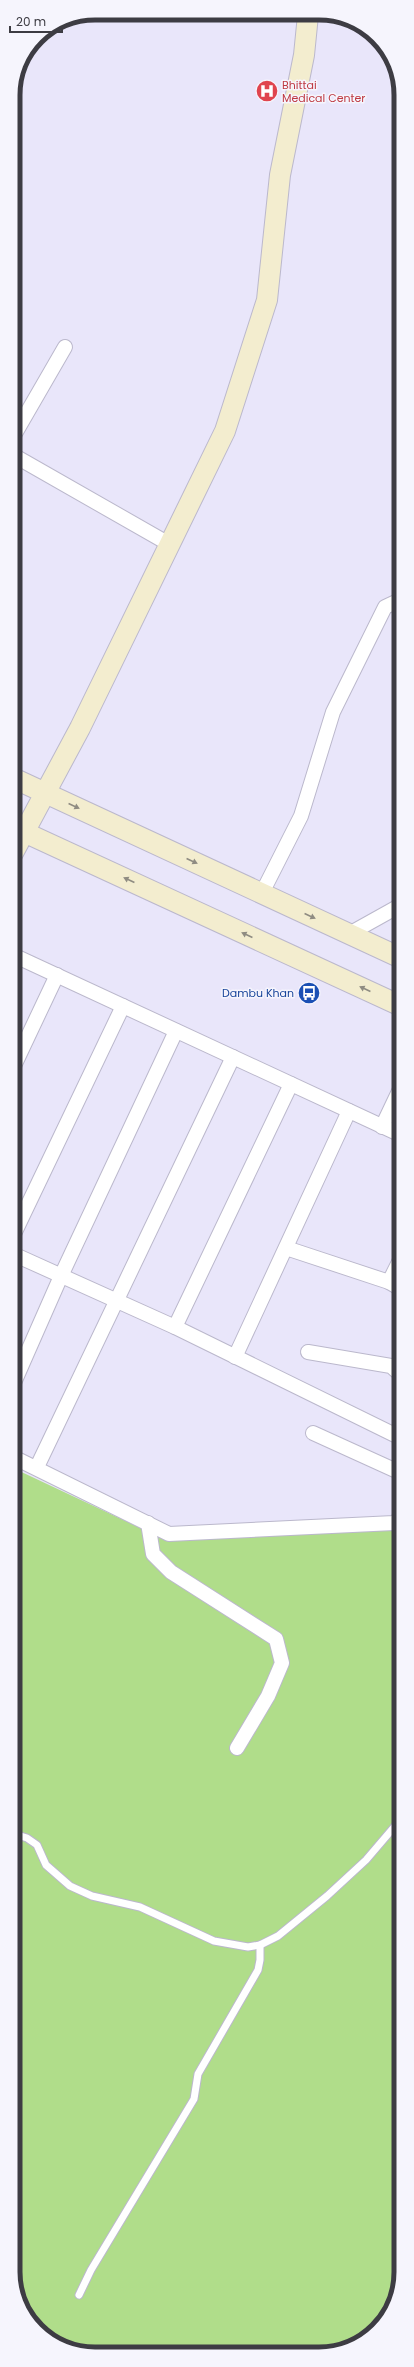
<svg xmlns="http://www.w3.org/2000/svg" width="414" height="2367" font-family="Poppins,sans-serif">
<rect width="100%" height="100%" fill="#e9e6fa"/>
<!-- green -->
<path fill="#b0dd8a" d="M13 1468 166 1540 401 1524V2272L395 2303 381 2326 356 2345 330 2353 79 2352 33 2326 14 2283Z"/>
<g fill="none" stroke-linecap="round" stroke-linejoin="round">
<!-- lane casing -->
<g stroke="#bbb8cc" stroke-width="9">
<g id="lane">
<path d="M14 1834 27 1838 37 1845 46 1865 70 1886 92 1896 140 1907 214 1941 248 1947 260 1945 278 1936 327 1896 366 1860 401 1819"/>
<path d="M79 2295 91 2270 194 2099 198 2074 258 1970 260 1960V1945"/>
</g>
</g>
<!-- street casing -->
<g stroke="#bbb8cc" stroke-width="16">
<g id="street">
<path d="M13 437 65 347"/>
<path d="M13 455 169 544"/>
<path d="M262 893 301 816 333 712 385 607 400 600"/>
<path d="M349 934 401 905"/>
<path d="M13 955 401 1135"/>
<path d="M13 1068 57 975"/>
<path d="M382 1127 401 1087"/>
<path d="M13 1236 123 1006"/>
<path d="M286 1248 389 1282 401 1289"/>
<path d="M13 1254 175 1327 401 1438"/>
<path d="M389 1282 401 1258"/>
<path d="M175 1327 291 1084"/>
<path d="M308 1352 391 1366 401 1375"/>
<path d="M235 1357 349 1111"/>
<path d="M13 1385 61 1276 176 1031"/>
<path d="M313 1433 401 1473"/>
<path d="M13 1457 169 1534 394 1523 401 1517"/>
<path d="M37 1467 233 1057"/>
<path d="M148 1523 153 1554 171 1572 276 1639 282 1663 268 1696 237 1748"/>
</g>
</g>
<!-- secondary casing -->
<g stroke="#bbb8cc" stroke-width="22">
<g id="secondary">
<path d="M13 778 401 958"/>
<path d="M13 827 401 1006"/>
<path d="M13 853 80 728 225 431 267 300 280 175 304 55 308 15"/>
</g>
</g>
<!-- lane -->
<use href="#lane" stroke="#fff" stroke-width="7"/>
<!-- street -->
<use href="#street" stroke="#fff" stroke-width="14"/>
<!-- secondary -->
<use href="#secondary" stroke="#f3edcf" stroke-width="20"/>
</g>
<!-- one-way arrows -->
<defs><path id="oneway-solid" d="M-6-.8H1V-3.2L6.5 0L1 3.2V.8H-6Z"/></defs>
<g fill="#8f8c82">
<use href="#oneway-solid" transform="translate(74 806) rotate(25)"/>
<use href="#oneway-solid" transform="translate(192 861) rotate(25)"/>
<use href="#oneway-solid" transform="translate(129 880) rotate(-155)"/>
<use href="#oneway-solid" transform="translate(310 916) rotate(25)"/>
<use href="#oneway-solid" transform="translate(247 935) rotate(-155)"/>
<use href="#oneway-solid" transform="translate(365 989) rotate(-155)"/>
</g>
<!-- icons -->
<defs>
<g id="hospital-disc" transform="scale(1.15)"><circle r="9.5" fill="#e0444e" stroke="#f6f5fd"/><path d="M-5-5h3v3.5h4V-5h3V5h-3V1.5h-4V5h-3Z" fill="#fff"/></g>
<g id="bus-disc" transform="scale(1.15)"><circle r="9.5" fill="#1a4fb4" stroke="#f6f5fd"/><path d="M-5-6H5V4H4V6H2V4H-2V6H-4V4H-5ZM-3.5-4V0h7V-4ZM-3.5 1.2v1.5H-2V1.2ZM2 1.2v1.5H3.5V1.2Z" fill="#fff"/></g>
</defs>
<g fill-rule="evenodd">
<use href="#hospital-disc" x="267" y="91"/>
<use href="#bus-disc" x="309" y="993"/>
</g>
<g text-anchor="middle" stroke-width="3" stroke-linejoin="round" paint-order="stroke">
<!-- health labels -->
<g font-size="11" fill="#be3a42" stroke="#f6f5fd" text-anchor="start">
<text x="282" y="89">Bhittai<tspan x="282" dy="13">Medical Center</tspan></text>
</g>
<!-- transit labels -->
<g font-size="11" fill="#164399" stroke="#f6f5fd" text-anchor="end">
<text x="294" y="997">Dambu Khan</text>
</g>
</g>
<!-- crop -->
<path d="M0 0H414V2367H0ZM95 20H319A75 75 0 0 1 394 95V2272A75 75 0 0 1 319 2347H95A75 75 0 0 1 20 2272V95A75 75 0 0 1 95 20Z" fill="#f6f5fd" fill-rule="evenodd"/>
<path fill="none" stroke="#3d3c43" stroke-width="5" d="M95 20H319A75 75 0 0 1 394 95V2272A75 75 0 0 1 319 2347H95A75 75 0 0 1 20 2272V95A75 75 0 0 1 95 20Z"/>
<!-- scale -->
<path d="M10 26v6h52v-6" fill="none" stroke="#3d3c43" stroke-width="2"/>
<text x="16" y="26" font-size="12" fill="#3d3c43" stroke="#f6f5fd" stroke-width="3" paint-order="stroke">20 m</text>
</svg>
